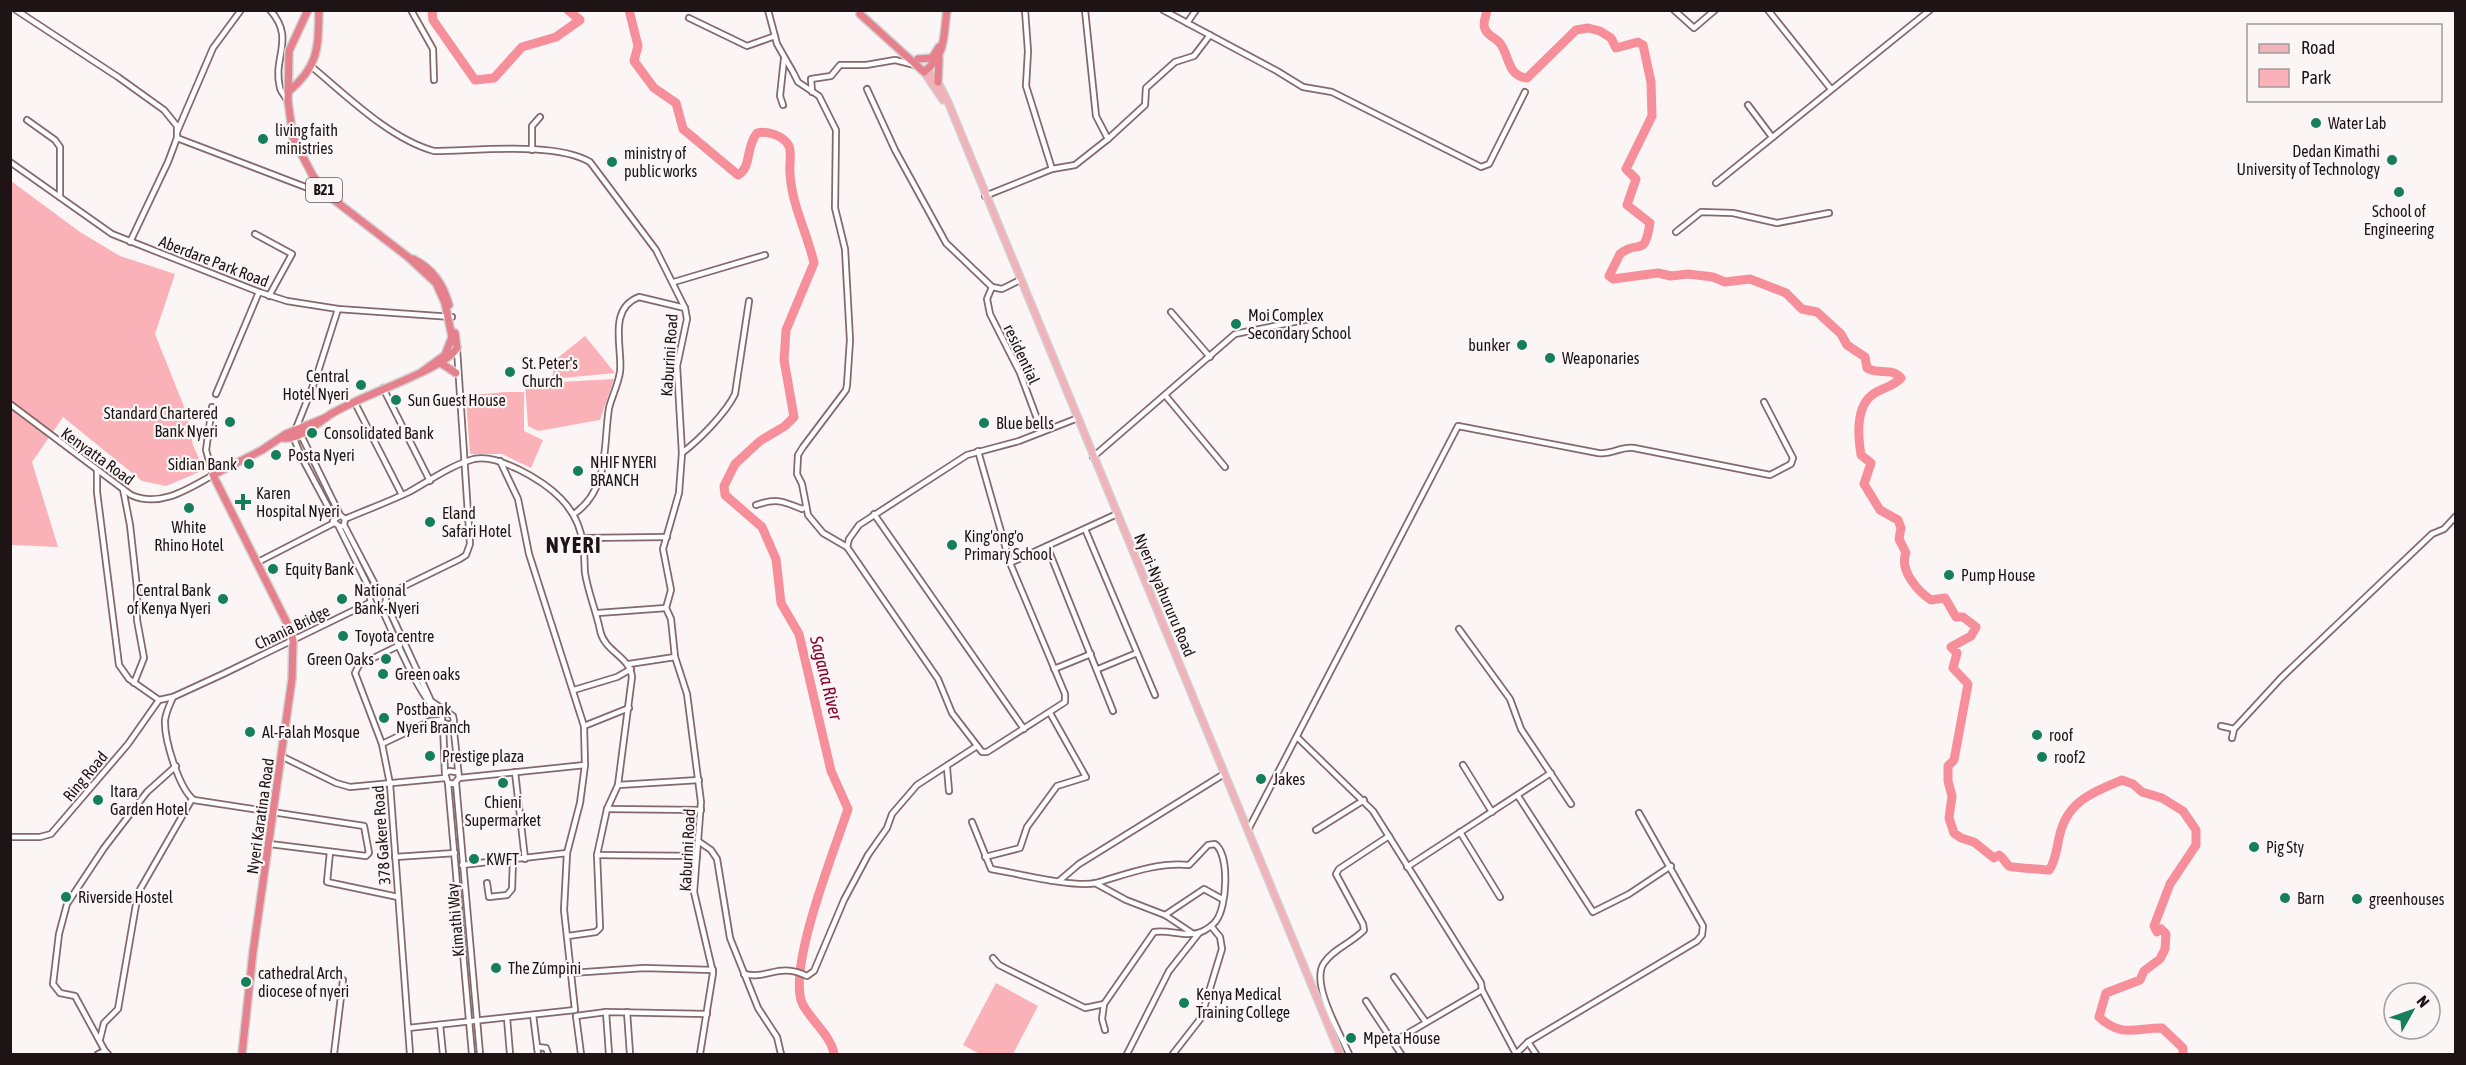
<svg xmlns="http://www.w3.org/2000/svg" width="2466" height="1065" font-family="'Asap Condensed',sans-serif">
<rect width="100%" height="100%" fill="#fbf5f6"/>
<!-- green -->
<g fill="#fab2b8">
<path d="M11 181 80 232 120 256 175 274 155 334 185 409 193 445 204 470 166 486 142 481 63 417 32 462 58 547 11 545Z"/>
<path d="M585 336 615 373 552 379 555 360Z"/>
<path d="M614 379 600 420 538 431 528 426 525 384Z"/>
<path d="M505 392H524V431L543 440 531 468 502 454H470L466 400 472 395Z"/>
<path d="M996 983 1038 1006 1013 1054H980L963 1045Z"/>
</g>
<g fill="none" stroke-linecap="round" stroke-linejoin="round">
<!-- river -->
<g stroke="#f78f9a" stroke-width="9">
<path d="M432 10 433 20 475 80 494 78 522 47 556 37 580 20 568 10"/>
<path d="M629 10 638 46 634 61 654 88 676 103 683 129 738 175C752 167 745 148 757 133 767 130 784 136 789 146 792 153 789 166 790 174 792 206 807 232 814 263L786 330 784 360 794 417 785 426 760 441 735 464 724 486 725 495 762 527 776 559 781 603 799 634 831 771 848 809C834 851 790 961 801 1000 804 1014 831 1034 834 1054"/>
<path d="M1487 10C1486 17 1482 23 1485 29 1488 36 1494 37 1499 42 1510 54 1506 76 1527 78L1576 30 1588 28 1600 31 1611 38 1616 48 1638 42 1643 45 1651 82 1652 116 1626 169 1636 179 1627 205 1650 223C1644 260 1639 238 1620 254L1609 276 1613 279 1658 273 1671 276 1688 274 1713 277 1725 282 1750 279 1786 293 1802 309 1817 312 1841 334 1847 345 1865 357 1867 368C1878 375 1892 367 1901 378 1893 387 1881 388 1872 395 1855 408 1858 437 1861 455L1871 463 1864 484 1880 510 1898 520 1901 528 1899 539 1906 553C1899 569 1917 591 1931 600L1945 598 1956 617H1963L1976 627 1971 636 1951 647 1957 653 1953 668 1968 684 1954 760 1948 766V781L1952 796 1949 818 1954 833 1961 838 1974 842 1994 858 1999 855C2004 858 2005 863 2009 866 2012 868 2042 869 2049 870 2055 863 2057 847 2059 838 2066 802 2091 793 2122 780L2133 784 2142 792 2162 798 2183 811 2196 830V845L2170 884 2154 926 2157 932 2161 929 2166 934 2165 949 2160 959 2144 971 2140 980 2106 993 2099 1017C2121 1038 2136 1028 2162 1028L2183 1048V1054"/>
</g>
<!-- minor casing -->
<g stroke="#84696b" stroke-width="8">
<g id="minor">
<path d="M16 10 118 77 164 110 177 126V138L168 162 130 242"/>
<path d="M270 10C296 39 272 57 280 88 281 92 285 96 287 100"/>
<path d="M411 10 433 49 434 80"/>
<path d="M768 10 777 44 793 72 798 82 819 96 836 130 835 208 845 249 850 340 847 385 846 390 803 447 798 455 797 474 802 484 808 515 823 533 847 547"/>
<path d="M1025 10 1028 51 1026 86 1052 169"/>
<path d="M1163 10 1277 71 1303 87 1332 92 1481 167 1489 164 1525 92"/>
<path d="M1674 10 1694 28 1715 10"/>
<path d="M1768 10 1831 89"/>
<path d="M689 18 747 46 775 36"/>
<path d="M1187 23 1196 10"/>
<path d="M312 67C347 96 390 139 434 151 476 151 555 141 590 162L656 250 685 308 687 319 677 366 682 453 679 493 663 549 671 590 666 608 671 619 675 657 687 694 701 802 694 892 713 973 700 1054"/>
<path d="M867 89 895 150 946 243 992 287 1002 289 1020 280"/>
<path d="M812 92 811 79 831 76 840 65H866L895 60 915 65"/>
<path d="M783 105 780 96 784 59"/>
<path d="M1748 105 1772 137"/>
<path d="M27 120 55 140 60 147V197"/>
<path d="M177 132 213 48 241 10"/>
<path d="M177 138 329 196"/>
<path d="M1108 139 1145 105 1146 88 1175 62 1194 56 1210 35"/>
<path d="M532 150V126L540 117"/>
<path d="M10 162 112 234 259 292 287 301 338 309 452 317"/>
<path d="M1716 183 1930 10"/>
<path d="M985 196 1052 169 1075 165 1108 139 1096 116 1085 10"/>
<path d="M1676 232 1701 212 1733 213 1777 223 1829 213"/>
<path d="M255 234 292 254 269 296"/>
<path d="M674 282 765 255"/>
<path d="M992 287 987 299 990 314 1020 373 1042 432"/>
<path d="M1171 312 1210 357"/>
<path d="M383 388 430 481"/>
<path d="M216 394 259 292"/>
<path d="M1165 395 1225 467"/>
<path d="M355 403 402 495"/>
<path d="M10 404 131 495C160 508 188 489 213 475L206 450 212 407"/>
<path d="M1078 418 1019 441 967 455 859 525 849 539 847 547 938 679 952 713 982 752H987L1065 702V694L1010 563 1117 514"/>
<path d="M300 433 340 515 345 519 344 525 340 527 333 521 340 515"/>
<path d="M978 451 1010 563"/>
<path d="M682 453C699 440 726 413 735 394L749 301"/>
<path d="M1093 457 1235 334 1314 318"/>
<path d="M97 470V492L119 665 129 679 159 700 173 697 223 674 371 602"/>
<path d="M123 489 130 525 137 588V620L144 658 134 683"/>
<path d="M756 505C776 498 783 501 802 509L806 507"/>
<path d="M574 514C610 489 603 446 609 408 612 396 618 385 620 372 623 349 607 309 639 297L685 308"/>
<path d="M874 514 1024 729"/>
<path d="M334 518 301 456 293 436 316 378 338 309"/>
<path d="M345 519C366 510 388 502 409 492 429 481 451 465 474 459 490 456 504 463 518 469 550 485 579 507 583 545 585 554 584 563 585 573 588 592 596 611 600 630 604 652 630 656 632 677L618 785 607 809 597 855 600 928 596 932 568 936"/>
<path d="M344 525 378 590"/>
<path d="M339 527 372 594"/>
<path d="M1085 529 1155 695"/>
<path d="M582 538 667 537"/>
<path d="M1047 546 1113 711"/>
<path d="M258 562 334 523"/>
<circle cx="378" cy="599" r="8"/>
<path d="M386 595 460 559 466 555 470 544 457 349"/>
<path d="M386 603 431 701 453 716 454 721 450 725 442 722V716L446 713"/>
<path d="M381 607C393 633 421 702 442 716"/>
<path d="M598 613 666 608"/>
<path d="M1459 629 1510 699 1521 729 1571 804"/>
<path d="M400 645 359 665 355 673 382 744 390 784 410 1054"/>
<path d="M629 664 675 657"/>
<path d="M1054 669 1091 654"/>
<path d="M1098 669 1137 653"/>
<path d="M574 690 617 677 631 669"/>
<path d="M173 697C170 704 166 712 165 720 164 739 179 789 194 800L364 826 369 853 366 856 270 844"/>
<path d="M453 723 459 778 454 784 448 783 445 774 449 771 456 772"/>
<path d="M443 724 445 774"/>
<path d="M584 726 629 708"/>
<path d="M2221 726 2234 729"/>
<path d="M1298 738 1373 811 1481 983 1482 990"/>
<path d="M2232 738 2234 729 2281 678 2432 534 2444 529 2456 516"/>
<path d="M382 744 430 721 441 720"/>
<path d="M281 756 336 783 350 787 445 778"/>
<path d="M1463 765 1492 812"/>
<path d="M947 768 949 791"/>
<path d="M515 772 525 859"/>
<path d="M459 778 585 765"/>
<path d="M448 783 472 1054"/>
<path d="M456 783 480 1054"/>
<path d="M618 785 699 780"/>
<path d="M1518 796 1593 912 1629 894 1671 866"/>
<path d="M607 809 701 810"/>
<path d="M972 822 991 869C1016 873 1073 888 1096 883 1127 874 1157 862 1189 865L1208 845 1215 844C1230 855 1227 907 1216 921 1213 925 1206 930 1201 932 1186 938 1169 929 1154 932L1104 1004 1102 1019 1105 1030"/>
<path d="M1248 830 1458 426 1598 453C1612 455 1621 446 1634 448L1770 475 1791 464 1793 458 1764 402"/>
<path d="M1316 830 1364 800"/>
<path d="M1460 832 1500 897"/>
<path d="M10 837H40L51 834 128 744 159 700"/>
<path d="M698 841 711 850 717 859 730 938 758 1008 777 1037 781 1054"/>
<path d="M330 852 327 882 398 897"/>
<path d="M597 855 697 856"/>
<path d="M395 857 455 853"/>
<path d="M985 857 1020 848 1027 827 1057 786 1086 777 1050 713"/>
<path d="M462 865 567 853"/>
<path d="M1407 867 1551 773"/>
<path d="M1059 881 1079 864 1224 774"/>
<path d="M487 883 489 897 507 895 512 889 513 860"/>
<path d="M1095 883 1126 900 1165 915 1192 933"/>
<path d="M1165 915 1204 889 1222 899"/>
<path d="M993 958 999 965 1085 1008 1104 1004"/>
<path d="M571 973 644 968 713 970"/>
<path d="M744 974C768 980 778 962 807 976L814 971 844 900 868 855 887 828 892 814 917 785 977 746"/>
<path d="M1394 977 1425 1021"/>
<path d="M1366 1001 1401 1054"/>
<path d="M606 1012 609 1054"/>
<path d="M627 1012 630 1054"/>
<path d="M533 1015 538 1054"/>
<path d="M576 1016 606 1012 707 1014"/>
<path d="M576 1016 581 1054"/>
<path d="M507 1018 510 1054"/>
<path d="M440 1025 443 1054"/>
<path d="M408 1028 575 1010 564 910 567 853 580 803 585 765 584 726 529 554 518 499 500 461"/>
<path d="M100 1039 104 1023 118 1009 138 893 192 799"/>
<path d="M1393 1042 1482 990 1516 1054 1528 1042 1697 941 1702 935 1703 926 1639 813"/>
<path d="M1528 1042 1536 1054"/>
<path d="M537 1047 546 1048 548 1054"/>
<path d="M105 1051 75 996 60 993 53 984 59 934 67 904 104 848 147 792 176 766"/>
<path d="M98 1054 105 1051 108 1054"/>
<path d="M334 1054 343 980"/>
<path d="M1127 1054 1169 971 1199 933"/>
<path d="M1173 1054 1201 1018 1222 949 1220 937 1211 926"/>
<path d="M1349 1054C1340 1033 1310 983 1324 963 1334 948 1352 943 1364 930L1363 924 1336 874 1339 869 1389 836"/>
</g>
</g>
<!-- major casing -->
<g stroke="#d2d0d0" stroke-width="9">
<g id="major">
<path d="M927 69 938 82 948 102 1340 1054"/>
<path d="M924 72 943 100"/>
</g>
</g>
<!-- highway casing -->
<g stroke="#d2d0d0" stroke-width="10">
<g id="highway">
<path d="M308 10 289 51 288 101 293 138 313 176 329 196 408 257 436 283 445 303 452 337 445 355 423 371"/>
<path d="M860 14 924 72C947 53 943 37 947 10"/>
<path d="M918 59 932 58 939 47"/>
<path d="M938 82 939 58"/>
<path d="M288 92C319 66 318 49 319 10"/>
<path d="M413 259C433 269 443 284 449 305"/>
<path d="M442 364 456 373"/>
<path d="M283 438C298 440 317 424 328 416 356 396 443 371 457 348L455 333"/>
<path d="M242 1054 253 952 292 679 293 640 289 627 213 475 262 450 286 434 327 417"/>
</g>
</g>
<!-- minor -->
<use href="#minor" stroke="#fff" stroke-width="4.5"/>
<!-- major -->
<use href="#major" stroke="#f0b3ba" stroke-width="6"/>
<!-- highway -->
<use href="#highway" stroke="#e6808c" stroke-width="7"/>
</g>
<!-- markers -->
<g fill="#157f5a" stroke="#fbf5f6" stroke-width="2">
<circle cx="2316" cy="123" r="6"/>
<circle cx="263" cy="139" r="6"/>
<circle cx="2392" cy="160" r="6"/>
<circle cx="612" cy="162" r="6"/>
<circle cx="2399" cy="192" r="6"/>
<circle cx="1236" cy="324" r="6"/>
<circle cx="1522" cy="345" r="6"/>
<circle cx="1550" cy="358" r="6"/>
<circle cx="510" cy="372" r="6"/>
<circle cx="361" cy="385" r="6"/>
<circle cx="396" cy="400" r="6"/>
<circle cx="230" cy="422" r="6"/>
<circle cx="984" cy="423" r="6"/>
<circle cx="312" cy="433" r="6"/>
<circle cx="276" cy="455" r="6"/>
<circle cx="249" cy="464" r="6"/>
<circle cx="578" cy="471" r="6"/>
<path d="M240 493h6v6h6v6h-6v6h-6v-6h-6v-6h6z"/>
<circle cx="189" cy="508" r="6"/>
<circle cx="430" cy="522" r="6"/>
<circle cx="952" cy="545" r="6"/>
<circle cx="273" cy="569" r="6"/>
<circle cx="1949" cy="575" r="6"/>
<circle cx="223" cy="599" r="6"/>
<circle cx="342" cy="599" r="6"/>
<circle cx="343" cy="636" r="6"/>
<circle cx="386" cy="659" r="6"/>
<circle cx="383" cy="674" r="6"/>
<circle cx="384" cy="718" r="6"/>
<circle cx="250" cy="732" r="6"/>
<circle cx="2037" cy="735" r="6"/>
<circle cx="430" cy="756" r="6"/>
<circle cx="2042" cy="757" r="6"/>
<circle cx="1261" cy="779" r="6"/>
<circle cx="503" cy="783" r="6"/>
<circle cx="98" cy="800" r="6"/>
<circle cx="2254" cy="847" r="6"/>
<circle cx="474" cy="859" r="6"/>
<circle cx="66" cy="897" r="6"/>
<circle cx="2285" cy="898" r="6"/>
<circle cx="2357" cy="899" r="6"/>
<circle cx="496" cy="968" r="6"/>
<circle cx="246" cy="982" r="6"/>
<circle cx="1184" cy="1003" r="6"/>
<circle cx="1351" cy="1038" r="6"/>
</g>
<g text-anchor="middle" stroke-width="4.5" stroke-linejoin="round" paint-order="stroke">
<!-- shield labels -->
<rect fill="#fbf5f6" stroke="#605858" stroke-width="1.5" x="306" y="178" width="36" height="24" rx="4.5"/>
<g font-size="15" font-weight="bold" fill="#1e1415">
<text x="324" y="195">B21</text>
</g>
<!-- poi labels -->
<g font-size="16" fill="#1e1415" stroke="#fbf5f6" text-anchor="start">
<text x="2328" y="129">Water Lab</text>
<text x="275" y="136">living faith<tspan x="275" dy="18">ministries</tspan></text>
<text x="2380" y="157" text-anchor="end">Dedan Kimathi<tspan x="2380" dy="18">University of Technology</tspan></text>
<text x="624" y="159">ministry of<tspan x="624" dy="18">public works</tspan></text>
<text x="2399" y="217" text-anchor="middle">School of<tspan x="2399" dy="18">Engineering</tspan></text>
<text x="1248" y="321">Moi Complex<tspan x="1248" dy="18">Secondary School</tspan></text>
<text x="1510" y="351" text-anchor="end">bunker</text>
<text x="1562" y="364">Weaponaries</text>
<text x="522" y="369">St. Peter's<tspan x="522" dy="18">Church</tspan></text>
<text x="349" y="382" text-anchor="end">Central<tspan x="349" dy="18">Hotel Nyeri</tspan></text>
<text x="408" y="406">Sun Guest House</text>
<text x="218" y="419" text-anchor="end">Standard Chartered<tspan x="218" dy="18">Bank Nyeri</tspan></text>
<text x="996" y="429">Blue bells</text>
<text x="324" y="439">Consolidated Bank</text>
<text x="288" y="461">Posta Nyeri</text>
<text x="590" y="468">NHIF NYERI<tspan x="590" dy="18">BRANCH</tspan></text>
<text x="237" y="470" text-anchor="end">Sidian Bank</text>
<text x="256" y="499">Karen<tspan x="256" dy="18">Hospital Nyeri</tspan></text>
<text x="442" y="519">Eland<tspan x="442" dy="18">Safari Hotel</tspan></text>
<text x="189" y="533" text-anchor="middle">White<tspan x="189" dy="18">Rhino Hotel</tspan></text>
<text x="964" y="542">King'ong'o<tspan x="964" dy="18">Primary School</tspan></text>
<text x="285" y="575">Equity Bank</text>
<text x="1961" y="581">Pump House</text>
<text x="211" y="596" text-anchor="end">Central Bank<tspan x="211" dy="18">of Kenya Nyeri</tspan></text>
<text x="354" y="596">National<tspan x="354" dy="18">Bank-Nyeri</tspan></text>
<text x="355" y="642">Toyota centre</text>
<text x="374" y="665" text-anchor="end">Green Oaks</text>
<text x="395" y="680">Green oaks</text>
<text x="396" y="715">Postbank<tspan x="396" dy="18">Nyeri Branch</tspan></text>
<text x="262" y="738">Al-Falah Mosque</text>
<text x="2049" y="741">roof</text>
<text x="442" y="762">Prestige plaza</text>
<text x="2054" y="763">roof2</text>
<text x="1273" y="785">Jakes</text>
<text x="110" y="797">Itara<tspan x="110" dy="18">Garden Hotel</tspan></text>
<text x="503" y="808" text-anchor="middle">Chieni<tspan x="503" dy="18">Supermarket</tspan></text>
<text x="2266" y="853">Pig Sty</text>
<text x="486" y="865">KWFT</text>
<text x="78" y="903">Riverside Hostel</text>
<text x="2297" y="904">Barn</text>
<text x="2369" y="905">greenhouses</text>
<text x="508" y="974">The Zúmpini</text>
<text x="258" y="979">cathedral Arch<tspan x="258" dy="18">diocese of nyeri</tspan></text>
<text x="1196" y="1000">Kenya Medical<tspan x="1196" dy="18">Training College</tspan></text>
<text x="1363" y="1044">Mpeta House</text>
</g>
<!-- street labels -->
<g font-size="16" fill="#1e1415" stroke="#fbf5f6">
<text transform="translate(214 261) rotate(21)" y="6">Aberdare Park Road</text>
<text transform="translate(1022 354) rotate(65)" y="6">residential</text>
<text transform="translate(669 355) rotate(-86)" y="6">Kaburini Road</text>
<text transform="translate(98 456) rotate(36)" y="6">Kenyatta Road</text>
<text transform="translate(1165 595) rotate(67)" y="6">Nyeri-Nyahururu Road</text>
<text transform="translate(292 627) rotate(-26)" y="6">Chania Bridge</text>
<text transform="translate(85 776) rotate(-50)" y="6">Ring Road</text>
<text transform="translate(260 816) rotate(-82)" y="6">Nyeri Karatina Road</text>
<text transform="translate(381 835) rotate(-94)" y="6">378 Gakere Road</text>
<text transform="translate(687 850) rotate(-87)" y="6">Kaburini Road</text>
<text transform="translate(455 920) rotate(-95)" y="6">Kimathi Way</text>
</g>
<!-- water labels -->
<g font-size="18" font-style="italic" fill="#85002c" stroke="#fbf5f6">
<text transform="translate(826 678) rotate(76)" y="6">Sagana River</text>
</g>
<!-- district labels -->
<g font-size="22" font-weight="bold" letter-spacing="1.5" fill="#1e1415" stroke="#fbf5f6">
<text x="574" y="553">NYERI</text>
</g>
</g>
<!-- border -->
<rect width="2466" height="1065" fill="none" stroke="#1e1415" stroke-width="24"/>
<!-- legend -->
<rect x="2247" y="24" width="195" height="78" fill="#fbf5f6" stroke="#a39b9c" stroke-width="1.5"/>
<rect x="2259" y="44" width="30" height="9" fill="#f0b3ba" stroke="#a39b9c" stroke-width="1.5"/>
<text x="2301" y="54" font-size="18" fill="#1e1415">Road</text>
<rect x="2259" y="69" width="30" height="18" fill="#fab2b8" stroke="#a39b9c" stroke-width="1.5"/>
<text x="2301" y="84" font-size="18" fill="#1e1415">Park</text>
<!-- north arrow -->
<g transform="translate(2412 1011) rotate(50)"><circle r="28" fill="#fbf5f6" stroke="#a39b9c" stroke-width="1.5"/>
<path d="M0-4.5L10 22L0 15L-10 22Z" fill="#157f5a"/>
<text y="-9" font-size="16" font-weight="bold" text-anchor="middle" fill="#1e1415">N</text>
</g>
</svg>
